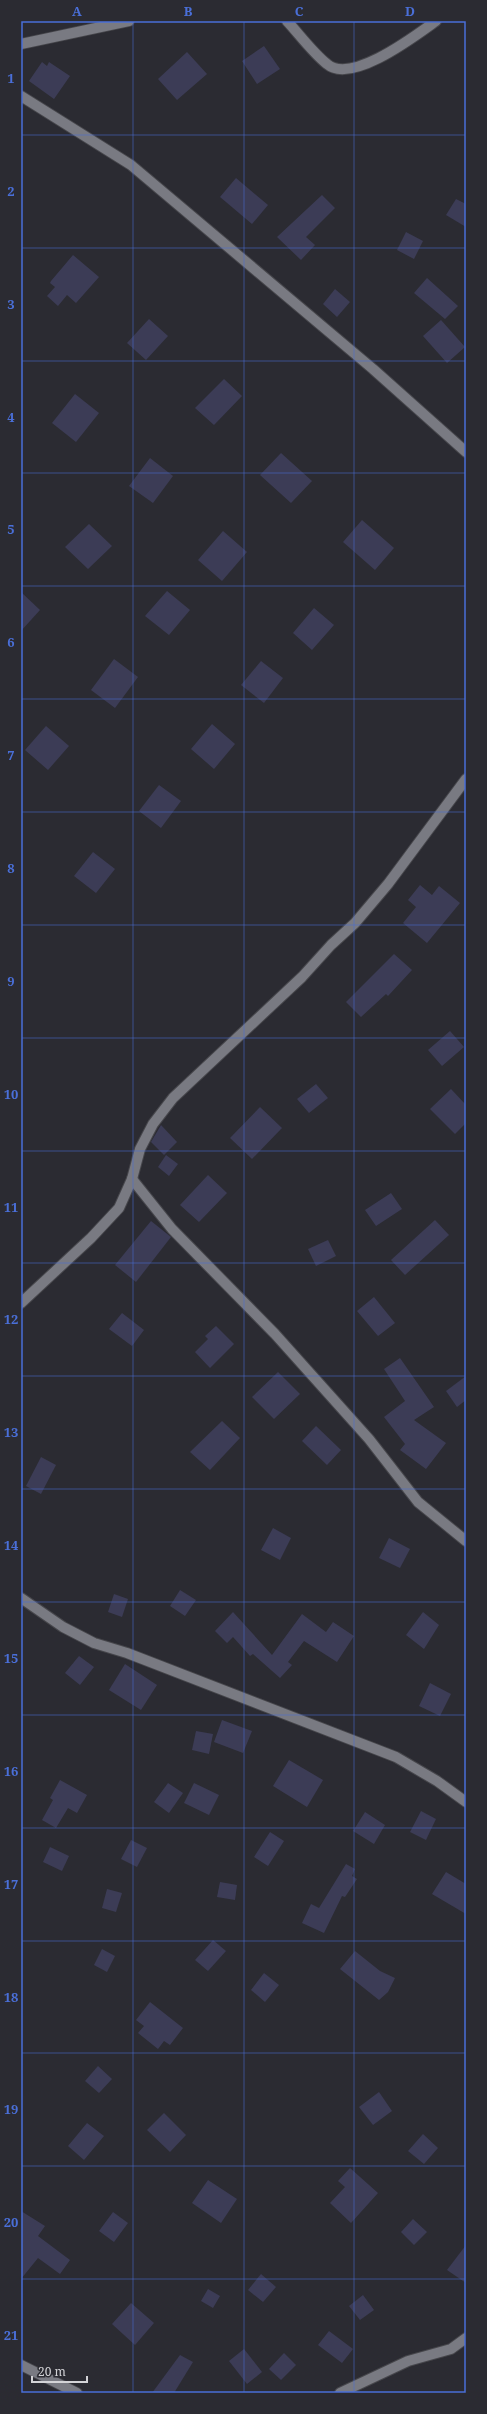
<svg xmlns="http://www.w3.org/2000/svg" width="487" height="2414" font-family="'Noto Serif',serif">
<rect width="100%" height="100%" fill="#2b2b32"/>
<!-- building -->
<g fill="#3c3c56">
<path d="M264 46 280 69 257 84 242 61Z"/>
<path d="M187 52 207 74 177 100 158 79Z"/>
<path d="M42 62 47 66 49 62 70 76 54 99 29 81Z"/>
<path d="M236 178 268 205 252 224 220 197Z"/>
<path d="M322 195 335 208 306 237 315 245 301 260 277 237Z"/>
<path d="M456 199 466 204V227L446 215Z"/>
<path d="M406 232 423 241 414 259 397 250Z"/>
<path d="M73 255 99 277 76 303 67 295 58 306 47 296 55 287 50 283 51 281Z"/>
<path d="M427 278 458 306 445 319 414 293Z"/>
<path d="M335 289 350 302 337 317 323 304Z"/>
<path d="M149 319 168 336 146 360 127 343Z"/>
<path d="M441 320 465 347 447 363 423 336Z"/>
<path d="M224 379 242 396 214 425 195 408Z"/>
<path d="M75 394 99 413 76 442 52 423Z"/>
<path d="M281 453 312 481 291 503 260 475Z"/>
<path d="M150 458 173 476 153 503 129 486Z"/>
<path d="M362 520 394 548 375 570 343 542Z"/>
<path d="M89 524 112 546 88 569 65 547Z"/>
<path d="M223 531 247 552 222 581 198 560Z"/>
<path d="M167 591 190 610 169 635 145 616Z"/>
<path d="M21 592 40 610 21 631Z"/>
<path d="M314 608 334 625 312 650 293 633Z"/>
<path d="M114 659 138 677 115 708 91 690Z"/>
<path d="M261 661 283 678 264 703 241 685Z"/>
<path d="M212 724 235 744 214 769 191 749Z"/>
<path d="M46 726 69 746 48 770 25 750Z"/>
<path d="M159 785 181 801 161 828 139 811Z"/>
<path d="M93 852 115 869 96 893 74 876Z"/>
<path d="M420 885 432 895 439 886 460 903 427 943 403 923 416 907 408 900Z"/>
<path d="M394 954 412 970 388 996 386 994 361 1017 346 1002Z"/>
<path d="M450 1031 464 1047 442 1066 428 1050Z"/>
<path d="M316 1084 328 1098 309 1113 297 1099Z"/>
<path d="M451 1089 466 1105V1123L455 1134 430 1109Z"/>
<path d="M260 1107 282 1128 252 1159 230 1138Z"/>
<path d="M161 1125 177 1142 164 1155 151 1142Z"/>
<path d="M166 1155 178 1164 169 1176 158 1167Z"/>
<path d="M208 1175 227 1193 199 1222 180 1205Z"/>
<path d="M391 1193 402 1209 376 1226 365 1210Z"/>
<path d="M435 1220 449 1235 405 1275 391 1260Z"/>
<path d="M151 1221 171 1237 136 1282 115 1265Z"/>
<path d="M328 1240 336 1256 316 1266 308 1249Z"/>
<path d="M374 1297 395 1323 378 1336 357 1311Z"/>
<path d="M122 1313 144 1330 132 1346 109 1329Z"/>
<path d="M216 1326 234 1344 210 1368 195 1352 208 1339 205 1336Z"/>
<path d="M400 1358 434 1407 414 1420 446 1443 426 1469 400 1450 405 1444 384 1417 405 1401 384 1369Z"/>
<path d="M278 1372 300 1394 274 1419 252 1397Z"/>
<path d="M466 1376V1400L457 1407 446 1391Z"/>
<path d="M222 1421 240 1438 210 1470 190 1452Z"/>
<path d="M316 1426 341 1450 327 1465 302 1441Z"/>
<path d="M41 1457 56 1465 41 1494 26 1486Z"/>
<path d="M273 1528 291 1538 280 1560 261 1550Z"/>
<path d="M389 1538 410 1549 400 1568 379 1558Z"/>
<path d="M180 1590 196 1600 185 1616 170 1606Z"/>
<path d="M114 1594 128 1599 122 1617 108 1612Z"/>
<path d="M233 1612 272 1655 302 1614 326 1632 333 1622 354 1636 337 1662 304 1641 288 1662 292 1665 280 1678 253 1654 250 1656 233 1637 227 1643 215 1631Z"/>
<path d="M423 1612 439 1625 424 1649 406 1635Z"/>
<path d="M79 1656 94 1667 80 1685 65 1673Z"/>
<path d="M125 1664 157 1685 141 1710 109 1690Z"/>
<path d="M430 1683 451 1694 440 1716 419 1706Z"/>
<path d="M222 1720 252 1731 243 1753 214 1742Z"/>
<path d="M196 1731 213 1734 209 1754 192 1750Z"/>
<path d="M289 1760 323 1780 307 1807 273 1786Z"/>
<path d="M60 1780 87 1795 77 1813 68 1808 56 1828 42 1820 53 1800 50 1798Z"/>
<path d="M168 1783 183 1793 169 1813 154 1802Z"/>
<path d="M194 1783 219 1795 209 1815 184 1803Z"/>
<path d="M421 1811 436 1819 426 1840 410 1832Z"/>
<path d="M365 1812 385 1825 374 1844 353 1831Z"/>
<path d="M270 1832 284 1841 268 1866 254 1857Z"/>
<path d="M131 1840 147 1848 137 1867 121 1859Z"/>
<path d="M50 1847 69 1856 62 1871 43 1862Z"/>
<path d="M346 1864 355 1869 352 1876 357 1879 345 1897 342 1896 324 1933 302 1923 311 1904 319 1908Z"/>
<path d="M446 1872 466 1884V1914L432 1894Z"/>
<path d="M220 1882 237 1885 235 1900 217 1897Z"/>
<path d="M107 1889 122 1893 116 1912 102 1908Z"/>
<path d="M213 1940 226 1951 208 1971 195 1960Z"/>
<path d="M102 1949 115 1956 107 1972 94 1965Z"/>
<path d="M355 1951 380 1971 395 1978 388 1992 379 2000 340 1969Z"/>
<path d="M264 1973 279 1985 265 2002 251 1990Z"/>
<path d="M150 2002 183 2028 170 2045 164 2041 158 2049 138 2033 144 2026 136 2020Z"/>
<path d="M98 2066 112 2079 99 2093 85 2081Z"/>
<path d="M379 2092 392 2111 373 2125 359 2107Z"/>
<path d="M164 2113 186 2135 170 2152 147 2130Z"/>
<path d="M87 2123 104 2136 84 2160 68 2146Z"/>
<path d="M423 2134 438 2148 424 2164 408 2151Z"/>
<path d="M350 2168 378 2193 351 2223 330 2203 345 2187 338 2181Z"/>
<path d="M208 2180 237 2199 221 2223 192 2203Z"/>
<path d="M21 2211 45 2226 38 2236 70 2260 60 2274 38 2258 21 2279Z"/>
<path d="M113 2212 128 2223 114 2242 99 2231Z"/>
<path d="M413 2219 427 2232 414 2245 401 2232Z"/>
<path d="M466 2245V2283L447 2270Z"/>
<path d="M261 2274 276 2287 263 2302 248 2290Z"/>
<path d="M208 2289 220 2296 213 2308 201 2301Z"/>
<path d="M363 2295 374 2310 360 2320 349 2306Z"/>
<path d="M131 2303 154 2323 135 2345 112 2324Z"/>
<path d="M329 2331 353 2349 342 2363 318 2345Z"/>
<path d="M244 2349 262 2372 247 2384 229 2361Z"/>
<path d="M284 2353 296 2365 281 2380 269 2369Z"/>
<path d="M180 2355 193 2362 174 2393H152Z"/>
</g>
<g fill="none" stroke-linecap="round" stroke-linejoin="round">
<!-- street casing -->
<g stroke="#46464b" stroke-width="12">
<g id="street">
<path d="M287 21C299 34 313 53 327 64 351 85 415 36 436 21"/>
<path d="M21 44 129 21"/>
<path d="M21 96 131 165 373 369 466 452"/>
<path d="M132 1179 172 1229 275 1334 369 1439 418 1502 466 1541"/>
<path d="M21 1303 91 1238 119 1208 132 1179 140 1149 153 1124 173 1098 302 977 331 945 355 923 388 884 466 779"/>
<path d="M21 1598 63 1627 94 1643 127 1653 396 1757 437 1781 466 1802"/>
<path d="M21 2365 77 2393"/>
<path d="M340 2393 408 2361 451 2349 466 2338"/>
</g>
</g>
<!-- street -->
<use href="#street" stroke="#797a82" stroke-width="10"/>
</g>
<!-- grid -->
<path fill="none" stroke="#4a6fd8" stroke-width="1" stroke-opacity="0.55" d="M133 21V2393M244 21V2393M354 21V2393M21 135H466M21 248H466M21 361H466M21 473H466M21 586H466M21 699H466M21 812H466M21 925H466M21 1038H466M21 1151H466M21 1263H466M21 1376H466M21 1489H466M21 1602H466M21 1715H466M21 1828H466M21 1941H466M21 2053H466M21 2166H466M21 2279H466"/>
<!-- border -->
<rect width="487" height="2414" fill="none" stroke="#2b2b32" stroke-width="44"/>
<!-- scale -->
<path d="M32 2376v6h55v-6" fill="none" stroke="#d3d3d7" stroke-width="2"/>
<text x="38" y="2376" font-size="12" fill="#d3d3d7" stroke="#2b2b32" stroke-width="3" paint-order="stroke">20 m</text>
<rect x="22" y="22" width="443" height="2370" fill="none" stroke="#4a6fd8" stroke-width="1.5"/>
<g font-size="13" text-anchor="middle" font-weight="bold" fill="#4a6fd8">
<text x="77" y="16">A</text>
<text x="188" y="16">B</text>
<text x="299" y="16">C</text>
<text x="410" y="16">D</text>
<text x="11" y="83">1</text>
<text x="11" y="196">2</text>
<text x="11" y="309">3</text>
<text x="11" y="422">4</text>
<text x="11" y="534">5</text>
<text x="11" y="647">6</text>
<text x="11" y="760">7</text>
<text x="11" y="873">8</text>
<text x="11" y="986">9</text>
<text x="11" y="1099">10</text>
<text x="11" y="1212">11</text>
<text x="11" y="1324">12</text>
<text x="11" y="1437">13</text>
<text x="11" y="1550">14</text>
<text x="11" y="1663">15</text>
<text x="11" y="1776">16</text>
<text x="11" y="1889">17</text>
<text x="11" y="2002">18</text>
<text x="11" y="2114">19</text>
<text x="11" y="2227">20</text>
<text x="11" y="2340">21</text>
</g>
</svg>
